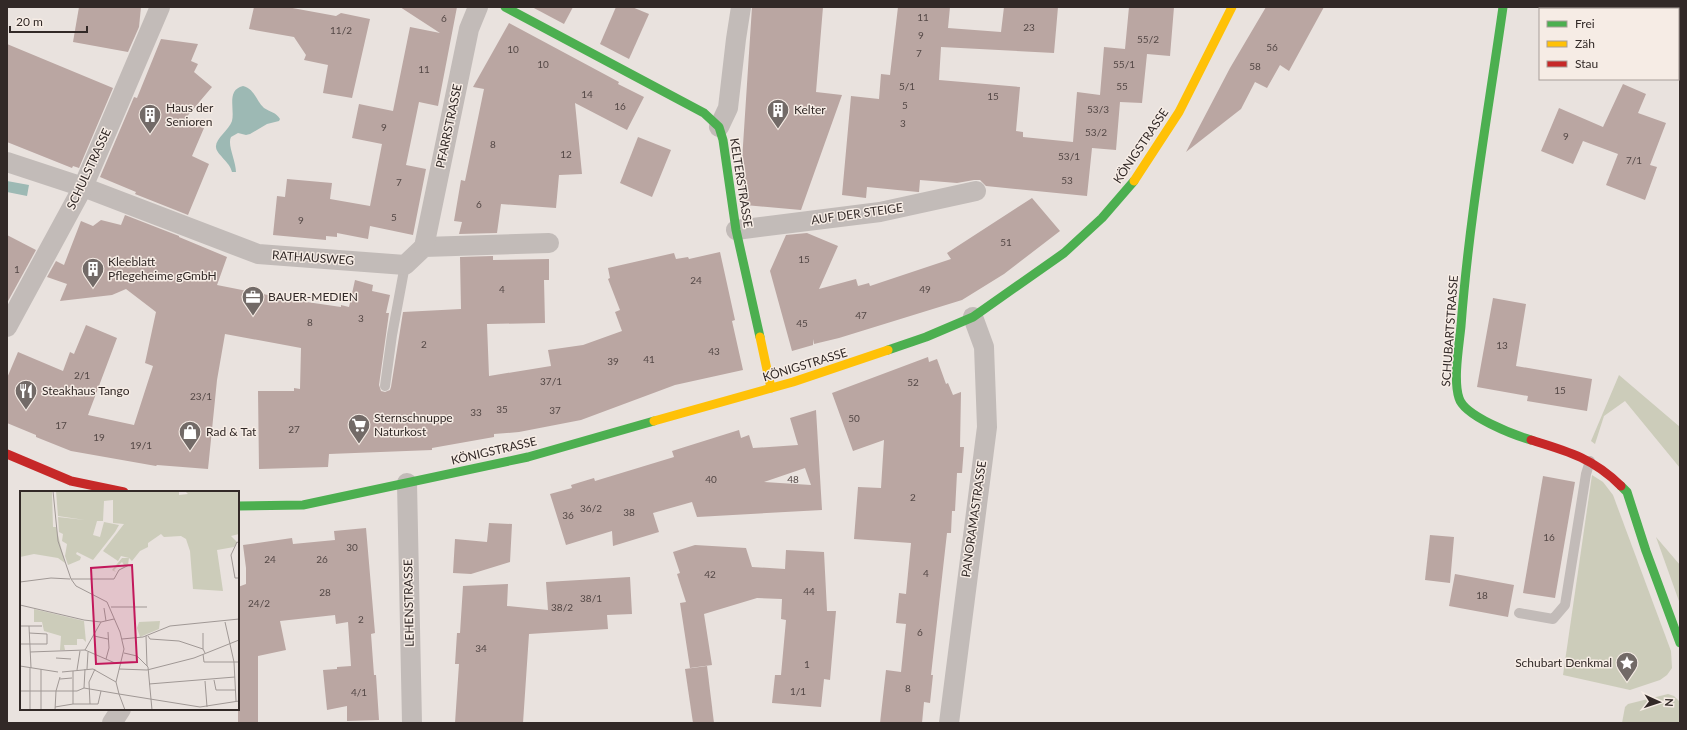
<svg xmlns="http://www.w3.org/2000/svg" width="1687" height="730" font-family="Lato,sans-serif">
<rect width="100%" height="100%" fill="#e9e2de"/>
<!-- green -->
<g fill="#ccccba">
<path d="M1619 375 1680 427V468L1625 401 1604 416 1595 444 1591 441Z"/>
<path d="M1592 475 1603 482 1613 495 1671 651 1672 668 1667 675 1660 680 1630 690 1563 675Z"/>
<path d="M1656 537 1680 565V604Z"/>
<path d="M1668 694 1674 696 1680 702V723H1622L1625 707 1628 704Z"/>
</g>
<!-- water -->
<g fill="#9db9b4">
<path d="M243 86C255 89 256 101 264 108 270 112 276 112 280 119L279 121 267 124 250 134 246 135 238 133 231 137C227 145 236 161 236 172H232C230 162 216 154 216 147 215 139 229 130 232 121 235 109 226 90 243 86Z"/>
<path d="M7 181 29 185 27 196 7 192Z"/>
</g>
<!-- building -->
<g fill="#baa6a2" fill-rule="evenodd">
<path d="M79 7H141L139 27 128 52 73 42Z"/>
<path d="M254 7H287L336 16 341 13 370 19 352 98 323 93 328 65 304 60 306 55 294 37 249 29Z"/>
<path d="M400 7H457L438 106 419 102 406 165 426 169 413 235 370 226 368 239 337 233V237L326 236V240L273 235 277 196 285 197 287 179 332 183 330 199 370 206 382 144 352 138 359 104 393 111 410 27 440 33Z"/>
<path d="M532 7H573L564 24Z"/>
<path d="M616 7H632L649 14 629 59 600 44Z"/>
<path d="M752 7H823L816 92 842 95 801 210 745 205 741 176Z"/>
<path d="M898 7H950L948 28 1001 32 1004 7H1058L1054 53 941 47 939 80 1020 87 1016 131 1023 132V137L1073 142 1077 92 1100 95 1104 47 1125 49 1129 7H1174L1170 56 1147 54 1142 103 1120 102 1116 150 1092 148 1087 196 986 186 980 180H974L957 183 920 180 919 192H918L867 187 866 198 842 195 851 96 879 99 881 74 890 75Z"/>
<path d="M1266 7H1324L1289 71 1280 65 1267 88 1255 82 1241 109 1186 152 1230 68Z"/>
<path d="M509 23 619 82 618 84 644 97 627 130 575 103 582 174 559 175 556 208 501 204 497 233 459 234 462 222 454 221 461 180 465 181 484 89 473 87Z"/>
<path d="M161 39 198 44 191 61 198 64 194 72 212 87 184 120 204 128 192 156 209 164 188 215 135 194 136 192 100 177 134 97 137 98Z"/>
<path d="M7 44 113 88 79 168 73 166 72 168 7 142Z"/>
<path d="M1623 84 1646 94 1638 113 1666 123 1650 165 1657 167 1645 200 1606 185 1618 154 1583 141 1573 164 1541 151 1559 108 1603 127Z"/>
<path d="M638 137 671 150 652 197 620 183Z"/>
<path d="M1032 198 1060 231 1004 274 962 300 839 338 814 344 813 339V345L792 351 770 271 786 235 807 233 838 246 819 289 856 279 858 286 869 283 870 286 951 259 947 253Z"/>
<path d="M125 215 179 236V237L227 257 217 285 293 300 341 307V305L349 307 355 280 373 285 372 291 390 295 386 313H389L379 385 381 391 385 392 390 390 391 387 403 312 461 309 460 257 493 256V260L549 259V280H544L545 323 487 324 489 376 551 366 548 350 583 345 622 331 615 312 620 310 608 279 610 278 608 268 674 253 676 259 688 257 689 259 720 252 735 320 732 321 743 370 675 385 581 420 519 432 494 434V437L432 448V450L329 454 328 467 259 469 258 391H294V388L300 389 301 348 225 334 217 380 208 469 157 465 156 466 71 451 36 437V435L7 423V378L18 352 63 371 70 352 74 354 86 325 117 338 88 415 134 425 153 366 145 363 156 312 126 289 112 295 60 301 67 284 47 277 56 261 64 265 81 221 93 226 101 220 121 225Z"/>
<path d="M7 235 36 250 7 303Z"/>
<path d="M1493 298 1526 304 1516 366 1592 379 1587 411 1527 401 1528 396 1477 387Z"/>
<path d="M928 357 929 362 937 359 946 384 948 383 953 395 961 392 960 447H964L962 473H957L955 511H952L951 533H947L931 675H933L930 703 924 702 922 723H880L886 670 901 672 906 624 896 623 899 593 906 594 911 543 854 539 858 487 881 488 884 440 853 451 832 393Z"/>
<path d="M816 410 822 510 697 517 692 502 653 513 659 532 613 546 612 531 566 545 550 494 572 488 571 485 594 478 595 481 674 457 672 451 739 430 741 438 749 435 753 448 798 445 790 418ZM805 468 811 485 764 482Z"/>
<path d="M1543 476 1575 482 1555 598 1523 593Z"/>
<path d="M489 523 512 524 510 562 471 574 453 573 455 539 487 542Z"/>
<path d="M366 528 375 633 371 634 374 675H376L379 720 347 721V706L327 710 323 670 337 669V667L351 666 348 622 336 624 335 615 280 621 286 650 258 656V723H238V587L246 584V568L243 545 292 538 293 544 335 540 334 531Z"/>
<path d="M1430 535 1454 537 1450 583 1425 580Z"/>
<path d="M695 545 746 548 752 567 785 569 786 550 824 552 827 611H836L830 680 824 679 821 707 772 703 775 675H781L786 620 781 619 782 599 757 598 704 614 712 665 690 668 680 603 686 602 677 574 680 573 673 552Z"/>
<path d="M1455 574 1514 585 1508 617 1449 606Z"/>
<path d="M630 577 632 614 607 615 608 629 529 634 523 723H455L459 664H455L457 633H460L463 586 508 584 507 606 548 610 546 582Z"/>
<path d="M707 666 714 723H693L685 669Z"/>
</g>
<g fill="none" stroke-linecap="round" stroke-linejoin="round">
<!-- lane -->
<g stroke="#c2bbb8" stroke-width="10">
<path d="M385 386 392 335 405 265"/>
<path d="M1519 613 1553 619 1565 605 1586 474 1590 461"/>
</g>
<!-- street -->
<g stroke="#c2bbb8" stroke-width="20">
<path d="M719 127 728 108 736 39 741 7"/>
<path d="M7 162 83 187 258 254 405 265 424 247 549 243"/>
<path d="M736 230 880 212 976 191"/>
<path d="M424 247 469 29 478 7"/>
<path d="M7 327 83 187 160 7"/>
<path d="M407 483 412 723"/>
<path d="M112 723 121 709"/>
<path d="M949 723 987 427 984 347 973 317"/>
</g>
<!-- fast -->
<g stroke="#4caf50" stroke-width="9">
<path d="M505 7 704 113 719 127 723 140 736 230 760 337"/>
<path d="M1503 7C1488 113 1469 219 1461 326 1459 346 1453 380 1459 398 1464 416 1514 435 1531 440"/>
<path d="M888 350 926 337 973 317 1064 253 1102 218 1134 181"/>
<path d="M1621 486 1627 492 1646 551 1680 643"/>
<path d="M238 506 303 505 528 457 654 421"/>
</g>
<!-- slow -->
<g stroke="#ffc107" stroke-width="9">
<path d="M1134 181 1179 112 1232 7"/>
<path d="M760 337 771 388"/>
<path d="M654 421 793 382 888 350"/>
</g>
<!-- jam -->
<g stroke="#c62828" stroke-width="9">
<path d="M1531 440C1567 451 1593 458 1621 486"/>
<path d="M7 454 71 481 124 492"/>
</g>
</g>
<!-- icons -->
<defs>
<g id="building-pin" transform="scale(1.15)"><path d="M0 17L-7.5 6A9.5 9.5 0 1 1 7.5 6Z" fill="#726a67" stroke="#f6ece5"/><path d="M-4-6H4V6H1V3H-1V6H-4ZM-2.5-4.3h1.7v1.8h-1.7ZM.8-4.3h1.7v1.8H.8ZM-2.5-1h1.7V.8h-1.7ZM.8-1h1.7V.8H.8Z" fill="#fff"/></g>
<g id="office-pin" transform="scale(1.15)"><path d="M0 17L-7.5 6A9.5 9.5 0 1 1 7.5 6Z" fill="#726a67" stroke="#f6ece5"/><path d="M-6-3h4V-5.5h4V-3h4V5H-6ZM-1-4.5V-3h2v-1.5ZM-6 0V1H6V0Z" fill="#fff"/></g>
<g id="restaurant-pin" transform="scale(1.15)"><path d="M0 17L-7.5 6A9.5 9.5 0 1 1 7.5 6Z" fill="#726a67" stroke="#f6ece5"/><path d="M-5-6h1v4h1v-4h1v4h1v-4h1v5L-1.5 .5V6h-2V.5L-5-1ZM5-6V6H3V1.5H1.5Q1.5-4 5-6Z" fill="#fff"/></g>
<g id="supermarket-pin" transform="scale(1.15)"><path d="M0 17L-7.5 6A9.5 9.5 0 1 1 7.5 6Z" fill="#726a67" stroke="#f6ece5"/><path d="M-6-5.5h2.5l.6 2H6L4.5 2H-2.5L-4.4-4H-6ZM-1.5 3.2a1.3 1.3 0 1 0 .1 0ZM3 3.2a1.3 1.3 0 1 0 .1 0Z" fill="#fff"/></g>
<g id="shop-pin" transform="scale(1.15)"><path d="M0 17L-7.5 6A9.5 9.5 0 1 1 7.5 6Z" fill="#726a67" stroke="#f6ece5"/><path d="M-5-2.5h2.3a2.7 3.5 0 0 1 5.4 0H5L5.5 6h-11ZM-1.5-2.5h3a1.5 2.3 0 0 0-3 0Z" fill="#fff"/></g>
<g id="sight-pin" transform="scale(1.15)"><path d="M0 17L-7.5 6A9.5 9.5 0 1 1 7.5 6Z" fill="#726a67" stroke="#f6ece5"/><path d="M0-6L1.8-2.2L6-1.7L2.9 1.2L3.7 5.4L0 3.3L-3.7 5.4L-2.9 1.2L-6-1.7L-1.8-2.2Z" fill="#fff"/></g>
</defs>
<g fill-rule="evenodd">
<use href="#building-pin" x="778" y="110"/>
<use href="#building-pin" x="150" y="115"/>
<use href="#building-pin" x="93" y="269"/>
<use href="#office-pin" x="253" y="297"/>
<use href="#restaurant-pin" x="26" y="391"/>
<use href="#supermarket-pin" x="359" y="425"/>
<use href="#shop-pin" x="190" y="432"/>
<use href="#sight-pin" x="1627" y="663"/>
</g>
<g text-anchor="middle" stroke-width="3" stroke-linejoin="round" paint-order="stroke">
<!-- number labels -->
<g font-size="10" fill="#544846">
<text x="923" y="21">11</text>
<text x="444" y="22">6</text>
<text x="1029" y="31">23</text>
<text x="341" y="34">11/2</text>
<text x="921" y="39">9</text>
<text x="1148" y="43">55/2</text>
<text x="1272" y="51">56</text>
<text x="513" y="53">10</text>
<text x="919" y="57">7</text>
<text x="543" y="68">10</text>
<text x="1124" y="68">55/1</text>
<text x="1255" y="70">58</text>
<text x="424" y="73">11</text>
<text x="907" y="90">5/1</text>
<text x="1122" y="90">55</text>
<text x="587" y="98">14</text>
<text x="993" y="100">15</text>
<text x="905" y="109">5</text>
<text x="620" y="110">16</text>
<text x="1098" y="113">53/3</text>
<text x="903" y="127">3</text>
<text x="384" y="131">9</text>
<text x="1096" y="136">53/2</text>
<text x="1566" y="140">9</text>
<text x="493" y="148">8</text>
<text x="566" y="158">12</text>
<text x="1069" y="160">53/1</text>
<text x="1634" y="164">7/1</text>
<text x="1067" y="184">53</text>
<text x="399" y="186">7</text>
<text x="479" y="208">6</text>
<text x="394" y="221">5</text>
<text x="301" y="224">9</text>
<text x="1006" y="246">51</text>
<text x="804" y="263">15</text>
<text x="17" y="273">1</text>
<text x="696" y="284">24</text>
<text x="502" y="293">4</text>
<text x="925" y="293">49</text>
<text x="861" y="319">47</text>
<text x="361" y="322">3</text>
<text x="310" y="326">8</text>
<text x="802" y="327">45</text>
<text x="424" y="348">2</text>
<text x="1502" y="349">13</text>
<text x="714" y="355">43</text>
<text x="649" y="363">41</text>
<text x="613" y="365">39</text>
<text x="82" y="379">2/1</text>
<text x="551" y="385">37/1</text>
<text x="913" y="386">52</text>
<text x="1560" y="394">15</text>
<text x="201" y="400">23/1</text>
<text x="502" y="413">35</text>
<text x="555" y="414">37</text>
<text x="476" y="416">33</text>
<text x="854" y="422">50</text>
<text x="61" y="429">17</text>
<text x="294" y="433">27</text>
<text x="99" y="441">19</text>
<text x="141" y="449">19/1</text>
<text x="711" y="483">40</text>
<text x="793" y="483">48</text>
<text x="913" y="501">2</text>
<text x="591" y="512">36/2</text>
<text x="629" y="516">38</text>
<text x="568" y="519">36</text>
<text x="1549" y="541">16</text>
<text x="352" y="551">30</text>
<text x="270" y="563">24</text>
<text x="322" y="563">26</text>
<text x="926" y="577">4</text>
<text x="710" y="578">42</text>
<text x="809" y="595">44</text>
<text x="325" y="596">28</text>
<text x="1482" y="599">18</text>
<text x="591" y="602">38/1</text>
<text x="259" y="607">24/2</text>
<text x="562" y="611">38/2</text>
<text x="361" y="623">2</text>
<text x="920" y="636">6</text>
<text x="481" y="652">34</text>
<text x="807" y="668">1</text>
<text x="908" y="692">8</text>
<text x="798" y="695">1/1</text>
<text x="359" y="696">4/1</text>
</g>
<!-- poi labels -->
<g font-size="12" fill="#322927" stroke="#f6ece5" text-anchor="start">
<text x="166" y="112">Haus der<tspan x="166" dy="14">Senioren</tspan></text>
<text x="794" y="114">Kelter</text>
<text x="108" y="266">Kleeblatt<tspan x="108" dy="14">Pflegeheime gGmbH</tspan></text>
<text x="268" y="301">BAUER-MEDIEN</text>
<text x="42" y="395">Steakhaus Tango</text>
<text x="374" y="422">Sternschnuppe<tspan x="374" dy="14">Naturkost</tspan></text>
<text x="206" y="436">Rad &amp; Tat</text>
<text x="1612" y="667" text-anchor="end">Schubart Denkmal</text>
</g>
<!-- street labels -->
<g font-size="12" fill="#322927" stroke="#f6ece5">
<text transform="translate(449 126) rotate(-78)" y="4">PFARRSTRASSE</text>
<text transform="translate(1141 146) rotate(-56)" y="4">KÖNIGSTRASSE</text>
<text transform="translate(89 169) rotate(-65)" y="4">SCHULSTRASSE</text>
<text transform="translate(741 183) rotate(81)" y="4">KELTERSTRASSE</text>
<text transform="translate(857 214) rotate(-8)" y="4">AUF DER STEIGE</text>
<text transform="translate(313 258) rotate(4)" y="4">RATHAUSWEG</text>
<text transform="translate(1450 331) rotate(-86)" y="4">SCHUBARTSTRASSE</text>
<text transform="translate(805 365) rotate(-17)" y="4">KÖNIGSTRASSE</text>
<text transform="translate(494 451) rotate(-13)" y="4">KÖNIGSTRASSE</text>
<text transform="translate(974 519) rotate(-82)" y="4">PANORAMASTRASSE</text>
<text transform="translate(409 603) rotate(-91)" y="4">LEHENSTRASSE</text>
</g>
</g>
<!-- overview -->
<g transform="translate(20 491)">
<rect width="219" height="219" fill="#e9e2de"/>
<path d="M0 0H32L33 36H36L45 72 38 67 14 63 0 66ZM36 0H159V4L168 3 165 0H219V43L211 45 217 51 214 56 197 59 203 100 173 98 170 60 166 48 161 45 144 46 141 43 128 52V56L120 60 112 70 109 67 108 74 101 77 104 74 102 71 94 79 96 81 92 79 102 67H109L101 65 98 70 83 60 104 33 93 32V9L84 10 83 30H77L73 44 80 46 84 31 99 34 95 41 73 69 57 61 56 63 61 66 60 69 48 74 45 65 47 53 42 50 43 43 39 41 38 26 65 29 38 25ZM14 118 64 130 66 151 63 148H57V154H44L45 159H40L41 145 24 140 22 131H14ZM140 130 139 138 120 146 117 137 119 131Z" fill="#ccccba"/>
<path fill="none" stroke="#a09895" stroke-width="1" d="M33 0 38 50 51 88 56 95 87 111 100 141 104 158 96 191 99 203 180 216 219 210M219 52 217 51 211 64 215 87H219M51 88H94L99 79 109 74M0 91 31 87 50 88M0 114 64 129 81 131 94 128M91 116H127M84 117 86 130M205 131 214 171 216 210M0 135H22M9 135 11 177M183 142V158M74 145 88 148M126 145 127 175M128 145 130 148 159 150 183 158 185 162M102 148 123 146 150 135 219 128M0 153H27V143L9 142M65 159 81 131M10 161 65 159 95 172M104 162 117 165 128 176 132 219M183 163 184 171H219M36 167 51 168M86 168 89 157 88 141M0 175 38 181M67 178 68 161M99 178 127 179 174 167 219 149M57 179 60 160M42 181 73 178 96 191M40 188 52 187M194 189 196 199H215M185 190 187 216M129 193 215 186M64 197 65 178M0 200H57L64 197 99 203 105 219M10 200V177M10 200V219M53 213V180M70 213 69 191 75 178M35 216 53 213H78L81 200M21 219V178M35 219 36 200 40 186"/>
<path fill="#c2185b" fill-opacity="0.15" stroke="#c2185b" stroke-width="2" d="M112 74 117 171 76 173 71 77Z"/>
<rect width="219" height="219" fill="none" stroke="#322927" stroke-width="2"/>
</g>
<!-- border -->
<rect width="1687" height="730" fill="none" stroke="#322927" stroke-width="16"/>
<!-- legend -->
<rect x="1539" y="8" width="140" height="72" fill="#f6ece5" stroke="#a89e99"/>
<rect x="1547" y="21" width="20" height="6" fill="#4caf50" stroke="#a89e99"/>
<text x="1575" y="28" font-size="12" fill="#322927">Frei</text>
<rect x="1547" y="41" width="20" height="6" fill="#ffc107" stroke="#a89e99"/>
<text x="1575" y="48" font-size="12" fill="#322927">Zäh</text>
<rect x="1547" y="61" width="20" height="6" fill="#c62828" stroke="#a89e99"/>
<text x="1575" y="68" font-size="12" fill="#322927">Stau</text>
<!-- north arrow -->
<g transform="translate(1659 702) rotate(93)" stroke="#f6ece5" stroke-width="3" paint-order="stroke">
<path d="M0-3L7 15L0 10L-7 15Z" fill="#322927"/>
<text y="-6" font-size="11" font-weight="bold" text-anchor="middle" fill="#322927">N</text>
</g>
<!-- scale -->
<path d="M10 26v6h77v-6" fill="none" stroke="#322927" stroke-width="2"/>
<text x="16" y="26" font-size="12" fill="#322927" stroke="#f6ece5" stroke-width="3" paint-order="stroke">20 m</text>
</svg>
